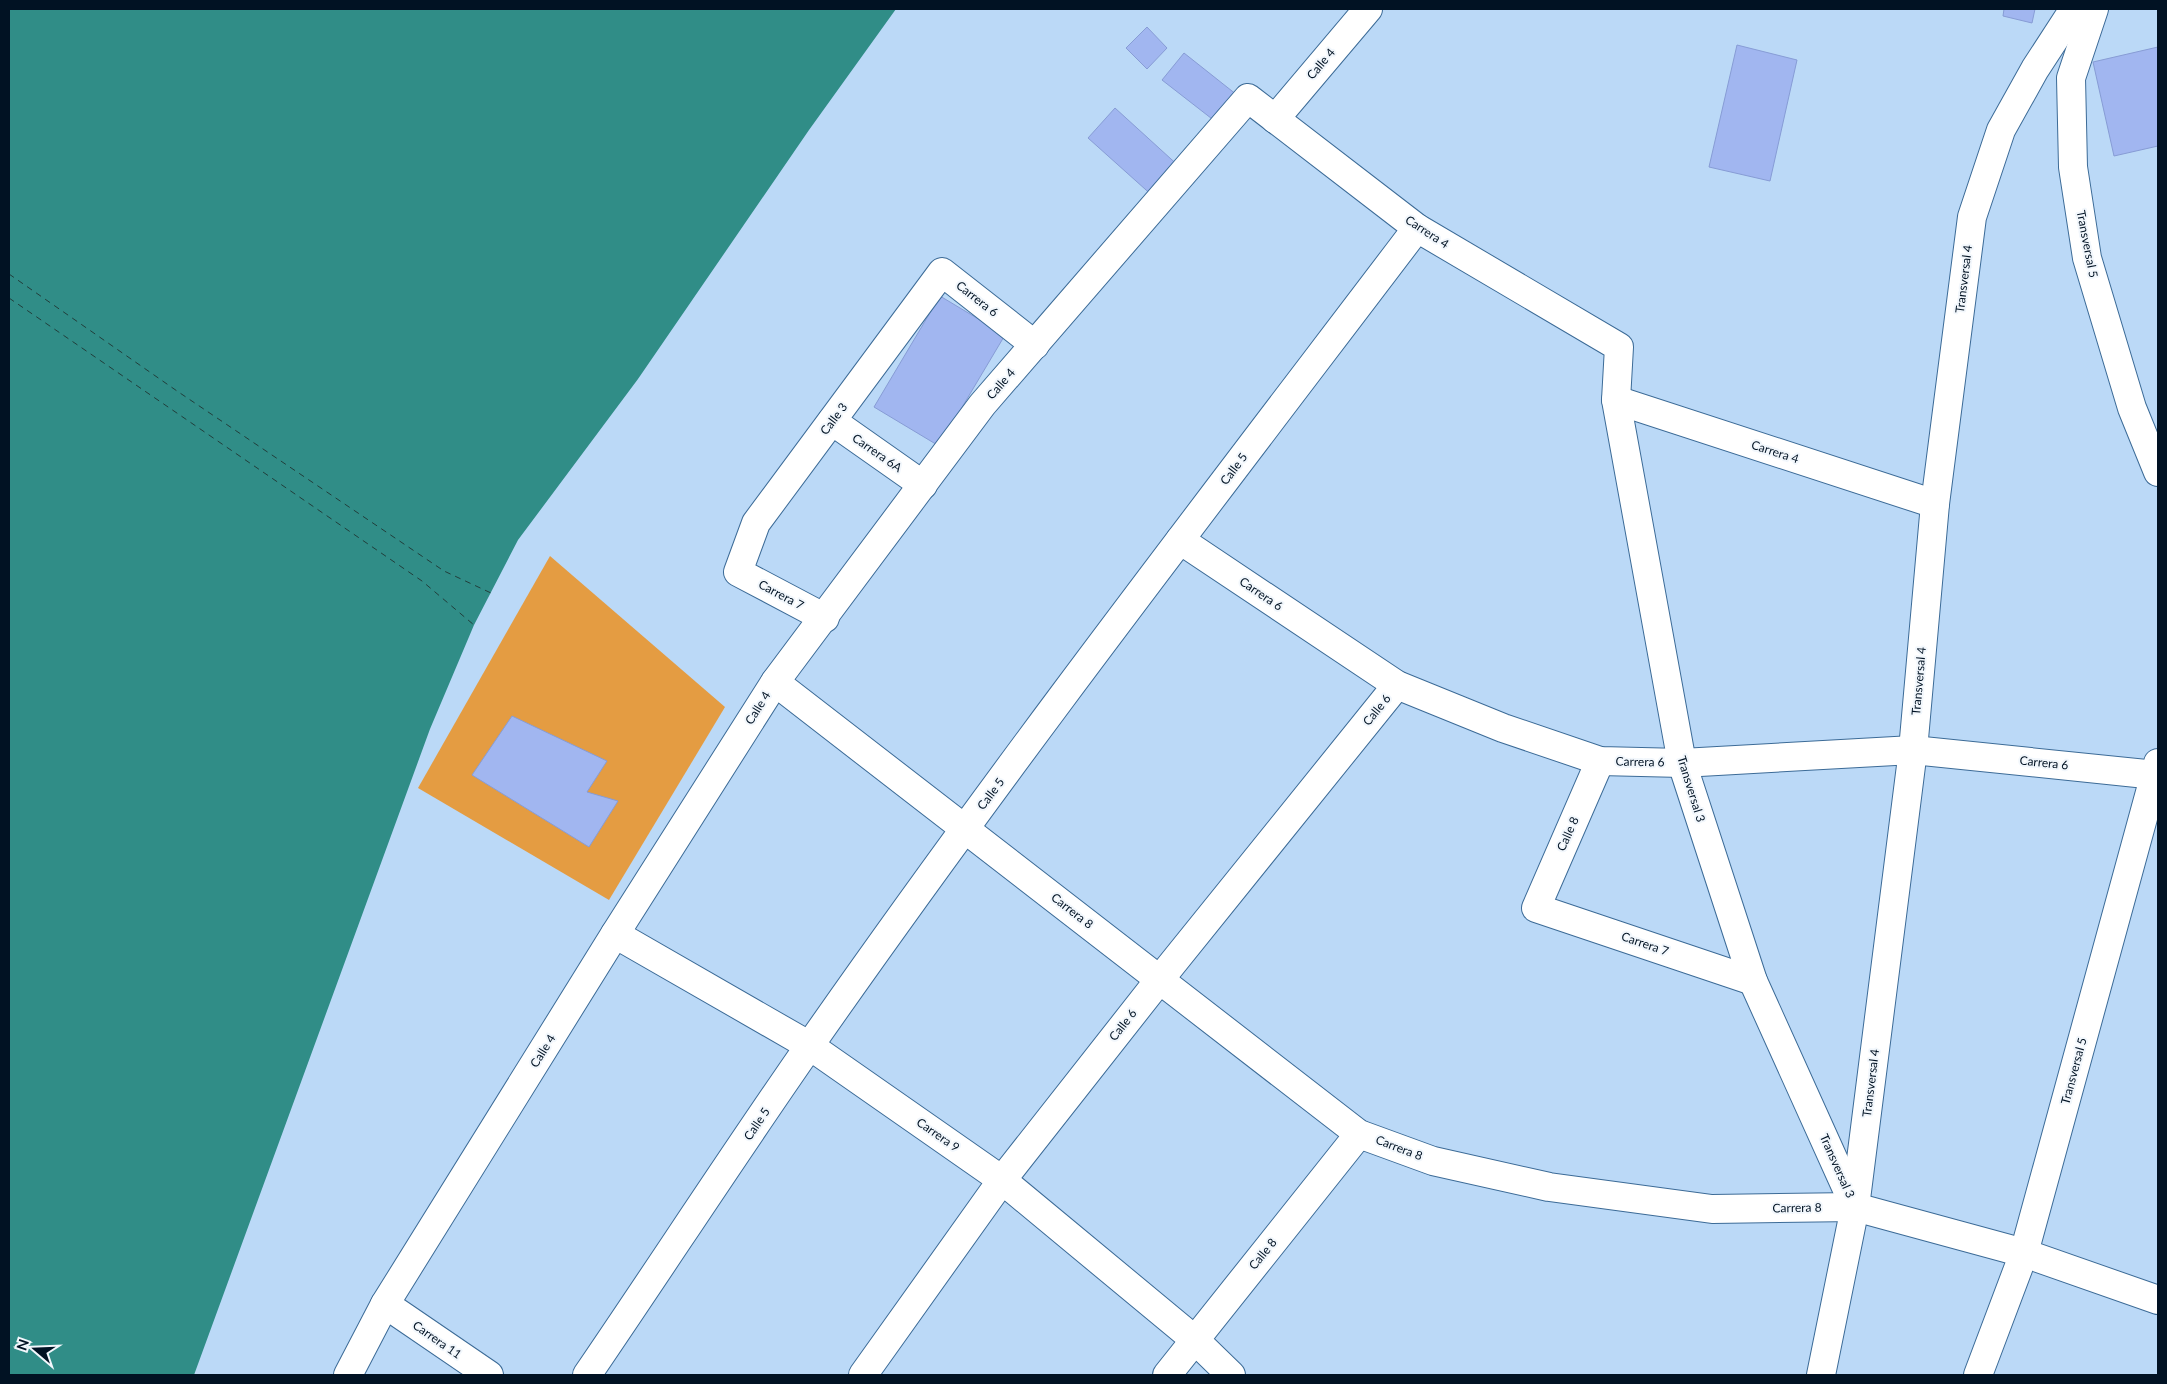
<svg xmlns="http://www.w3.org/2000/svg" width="2167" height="1384" font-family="Lato,sans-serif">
<rect width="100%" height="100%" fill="#bbd9f7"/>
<!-- green -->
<path fill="#e49c42" d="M550 556 725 707 609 900 418 788Z"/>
<!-- water -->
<path fill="#308d87" d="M9 9H896L809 130 638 379 518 540 474 625 430 729 194 1375H9Z"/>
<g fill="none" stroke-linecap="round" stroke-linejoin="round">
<!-- ferry -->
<g stroke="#213e3b" stroke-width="1" stroke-dasharray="6 5" stroke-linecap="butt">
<path d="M9 274 177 391 444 571 491 593"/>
<path d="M9 298 422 581 474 625"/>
</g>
</g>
<!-- building -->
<g fill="#a1b6f0" stroke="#879cd5">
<path d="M2004 9H2035L2032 23 2003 16Z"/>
<path d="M1147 27 1167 48 1147 69 1126 48Z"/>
<path d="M1737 45 1797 60 1770 181 1709 167Z"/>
<path d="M2158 47V146L2114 156 2093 62Z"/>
<path d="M1184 53 1237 95 1216 122 1162 80Z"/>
<path d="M1115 108 1182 169 1155 198 1088 138Z"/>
<path d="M940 296 1005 335 939 446 874 407Z"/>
<path d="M512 716 607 761 587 792 618 801 589 847 472 775Z"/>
</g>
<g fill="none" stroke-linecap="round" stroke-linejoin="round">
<!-- minor casing -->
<g stroke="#3c6b97" stroke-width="30">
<g id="minor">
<path d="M2094 9 2071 78 2073 167 2087 258 2132 408 2158 472"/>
<path d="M1275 119 1368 9"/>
<path d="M1616 400 1935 504"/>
<path d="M832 421 923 485"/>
<path d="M1180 540 1397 685 1503 728 1600 761 1682 763 1913 750 2156 775"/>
<path d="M825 618 738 572 756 523 942 272 1035 345"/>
<path d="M775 682 1359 1134 1433 1161 1549 1187 1712 1209 1855 1207 2024 1253 2158 1300"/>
<path d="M1600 761 1536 908 1753 981"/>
<path d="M615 934 810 1046 1002 1180 1195 1340 1231 1375"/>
<path d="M385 1304 489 1375"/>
<path d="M348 1375 385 1304 615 934 775 682 982 405 1248 98 1417 228 1619 347 1616 400 1682 763 1753 981 1855 1207"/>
<path d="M587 1375C662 1265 734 1154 810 1045 1004 767 1212 498 1417 228"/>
<path d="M863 1375 1002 1180 1160 979 1397 685"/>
<path d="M1167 1375 1359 1134"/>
<path d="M1821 1375 1855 1207 1913 750 1935 504 1972 217 2001 130 2035 69 2074 9"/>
<path d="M1978 1375 2024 1253 2158 763"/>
</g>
</g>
<!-- minor -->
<use href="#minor" stroke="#fff" stroke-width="28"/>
</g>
<g text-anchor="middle" stroke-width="4" stroke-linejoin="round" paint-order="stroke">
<!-- street labels -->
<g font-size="12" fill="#011223" stroke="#f2f7fc">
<text transform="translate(1321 64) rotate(-50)" y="4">Calle 4</text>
<text transform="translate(1427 232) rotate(33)" y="4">Carrera 4</text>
<text transform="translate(2087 244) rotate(79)" y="4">Transversal 5</text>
<text transform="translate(1964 279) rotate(-83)" y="4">Transversal 4</text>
<text transform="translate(977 299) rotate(38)" y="4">Carrera 6</text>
<text transform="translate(1001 384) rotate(-49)" y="4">Calle 4</text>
<text transform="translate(834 419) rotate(-53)" y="4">Calle 3</text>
<text transform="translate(1775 452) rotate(18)" y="4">Carrera 4</text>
<text transform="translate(877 453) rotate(35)" y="4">Carrera 6A</text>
<text transform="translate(1234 469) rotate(-53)" y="4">Calle 5</text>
<text transform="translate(1261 594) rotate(34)" y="4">Carrera 6</text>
<text transform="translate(781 595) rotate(28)" y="4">Carrera 7</text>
<text transform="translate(1919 681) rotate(-85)" y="4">Transversal 4</text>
<text transform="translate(758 708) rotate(-58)" y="4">Calle 4</text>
<text transform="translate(1377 710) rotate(-51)" y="4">Calle 6</text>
<text transform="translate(1640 762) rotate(1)" y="4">Carrera 6</text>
<text transform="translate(2044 763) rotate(6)" y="4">Carrera 6</text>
<text transform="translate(1691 789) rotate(73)" y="4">Transversal 3</text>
<text transform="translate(991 794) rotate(-53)" y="4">Calle 5</text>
<text transform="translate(1568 834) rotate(-66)" y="4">Calle 8</text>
<text transform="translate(1072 911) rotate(38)" y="4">Carrera 8</text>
<text transform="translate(1645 944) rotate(19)" y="4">Carrera 7</text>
<text transform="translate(1123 1025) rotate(-52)" y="4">Calle 6</text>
<text transform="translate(543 1051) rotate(-58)" y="4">Calle 4</text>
<text transform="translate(2074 1071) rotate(-75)" y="4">Transversal 5</text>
<text transform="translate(1871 1083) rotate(-83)" y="4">Transversal 4</text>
<text transform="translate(757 1124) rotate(-56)" y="4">Calle 5</text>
<text transform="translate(938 1135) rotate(35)" y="4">Carrera 9</text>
<text transform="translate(1399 1148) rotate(21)" y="4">Carrera 8</text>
<text transform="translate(1837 1166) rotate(66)" y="4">Transversal 3</text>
<text transform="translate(1797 1208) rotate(-1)" y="4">Carrera 8</text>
<text transform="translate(1263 1254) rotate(-51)" y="4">Calle 8</text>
<text transform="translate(437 1340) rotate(35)" y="4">Carrera 11</text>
</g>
</g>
<!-- border -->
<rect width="2167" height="1384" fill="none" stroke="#011223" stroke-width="20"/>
<!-- north arrow -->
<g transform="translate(35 1349) rotate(289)" stroke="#f2f7fc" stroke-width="4" paint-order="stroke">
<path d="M0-4L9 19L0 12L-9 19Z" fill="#011223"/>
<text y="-8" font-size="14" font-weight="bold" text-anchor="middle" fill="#011223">N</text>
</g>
</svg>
